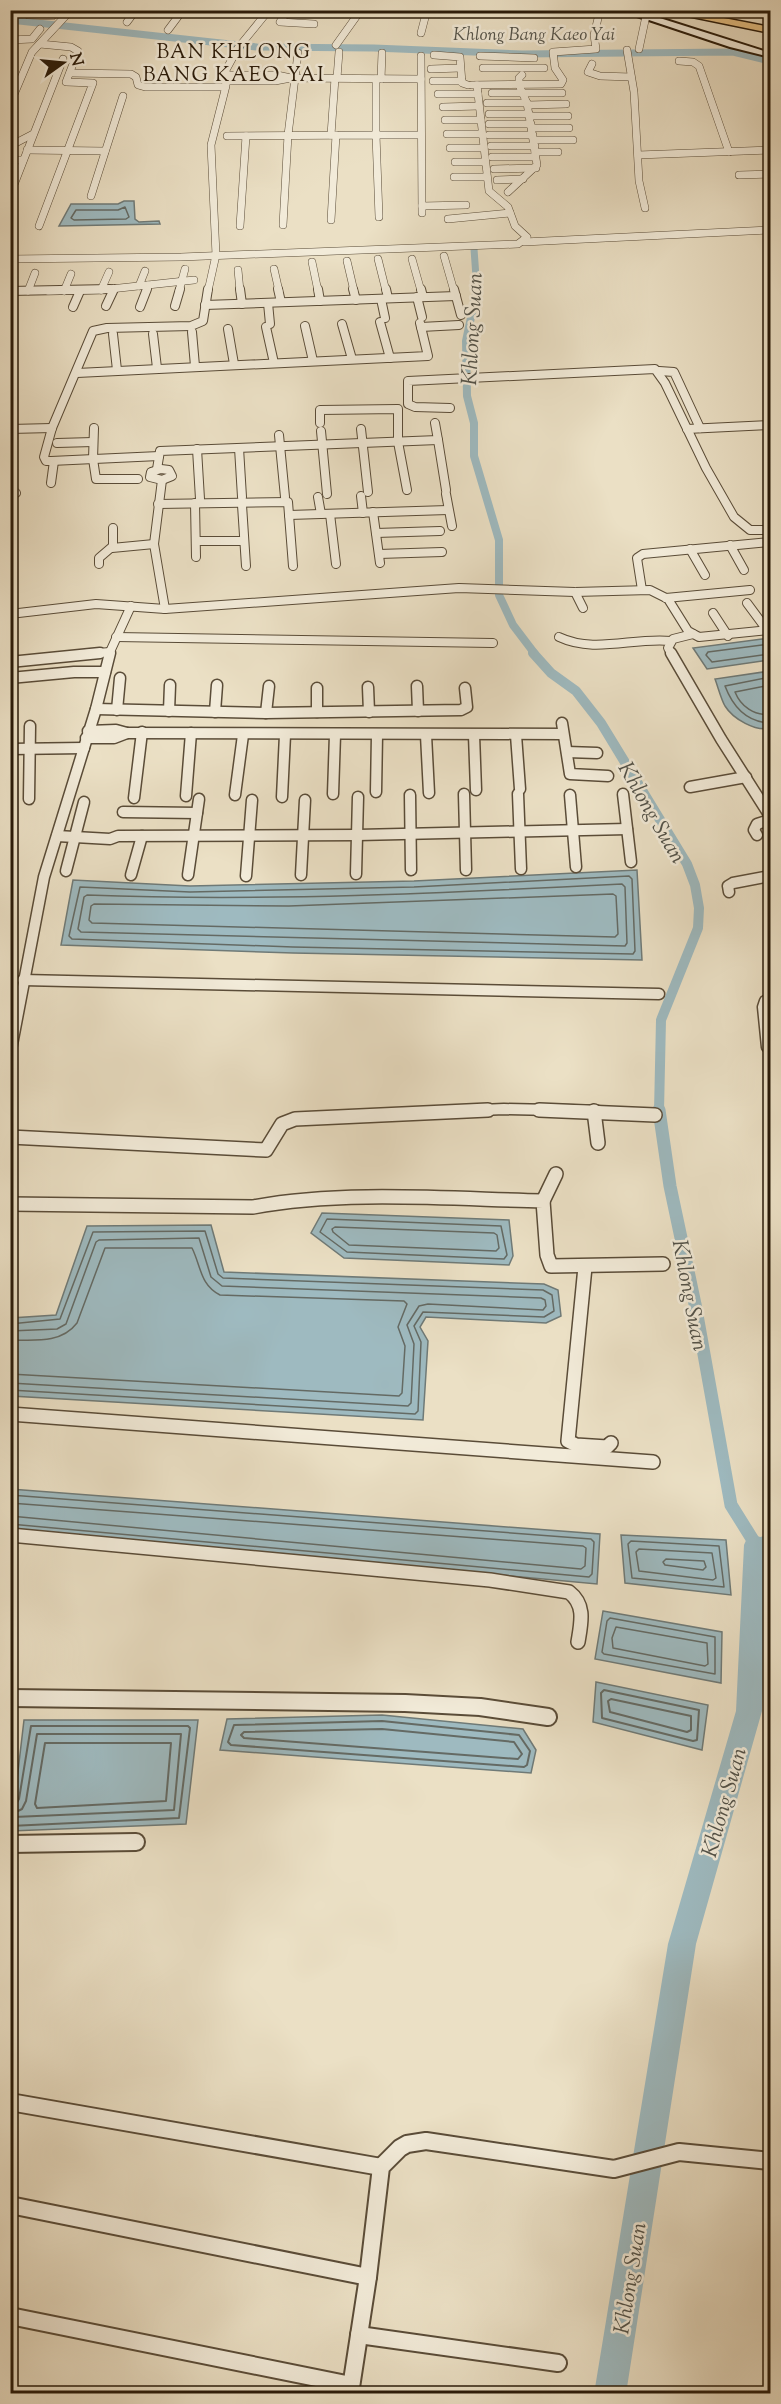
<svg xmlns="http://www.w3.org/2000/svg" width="781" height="2404" font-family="'Sorts Mill Goudy',serif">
<rect width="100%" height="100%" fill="#ebe0c5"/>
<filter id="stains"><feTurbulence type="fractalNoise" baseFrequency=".00333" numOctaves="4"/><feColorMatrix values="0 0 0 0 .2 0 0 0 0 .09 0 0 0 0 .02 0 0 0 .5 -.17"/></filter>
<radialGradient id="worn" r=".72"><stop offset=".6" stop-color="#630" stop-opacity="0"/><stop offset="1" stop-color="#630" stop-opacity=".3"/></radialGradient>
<!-- water -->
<g fill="#9ebac0" stroke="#6f7a77" stroke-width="1.5">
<path d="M124 201H134L135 219 139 222 159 221 160 224 59 226 71 204H118Z"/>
<path d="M770 638V660L707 669 693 648Z"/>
<path d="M770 671V728C756 732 733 719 725 706 721 699 718 687 715 679Z"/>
<path d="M637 870 642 960 293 953 61 945 73 880 190 886 414 881Z"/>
<path d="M322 1213 509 1220 513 1256 509 1265 344 1258 311 1233Z"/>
<path d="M211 1225 224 1272 544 1284 558 1290 561 1316 546 1323 426 1317 420 1327 428 1341 423 1420 11 1396V1318L56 1315 87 1226Z"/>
<path d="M10 1489 600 1534 597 1584 11 1529Z"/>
<path d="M621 1535 726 1540 731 1595 625 1583Z"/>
<path d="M603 1611 722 1632 721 1683 595 1659Z"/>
<path d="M596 1682 708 1705 702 1750 593 1722Z"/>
<path d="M382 1715 523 1729 536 1750 531 1773 220 1750 227 1719Z"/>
<path d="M24 1720H198L186 1824 11 1831Z"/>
</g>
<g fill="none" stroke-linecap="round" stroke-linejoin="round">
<!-- shore-far1 -->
<g stroke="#646a64" stroke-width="1.5">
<path d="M125 207 129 217 126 219 74 220 71 218 76 210H118Z"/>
<path d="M770 644 708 652 706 655 712 662 770 654"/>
<path d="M770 677 725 686C733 707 747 722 770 723"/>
<path d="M770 685 735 692C741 707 754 715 770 715"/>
<path d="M629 876 632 879 635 951 633 954 293 947 72 939 69 936 80 887 190 892 414 887Z"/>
<path d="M622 884 625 887 627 943 625 946 81 932 78 929 84 897 87 895C266 902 444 893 622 884Z"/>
<path d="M613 894 616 896 618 934 615 937 92 923 89 920 91 906 94 904 289 906Z"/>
<path d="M327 1219 501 1226 507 1255 504 1259 347 1252 320 1232Z"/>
<path d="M335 1227 494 1233 497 1235 499 1248 496 1251 349 1245 333 1232 332 1229Z"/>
<path d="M10 1324 60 1319 93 1232 205 1231 218 1274 223 1278 543 1290 552 1295 554 1311 544 1317 423 1312 414 1326 421 1342 418 1411 415 1414 10 1390"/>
<path d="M10 1331 57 1329 66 1324 96 1242 99 1240 199 1238 211 1277 222 1286 541 1298 545 1300 546 1306 543 1310 428 1304 419 1306 407 1325 414 1344 411 1403 408 1406 10 1383"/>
<path d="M10 1340C34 1340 61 1344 77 1323L105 1248H192C201 1266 200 1285 220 1295L404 1301 407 1304 398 1327 405 1346 402 1393 399 1396 10 1374"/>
<path d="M10 1495 591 1539 594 1542 592 1574 589 1577 10 1524"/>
<path d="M10 1503 583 1546 586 1548 585 1566 581 1569 10 1516"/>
<path d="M631 1541 719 1546 724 1587 632 1578 628 1544Z"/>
<path d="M639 1549 712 1553 716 1578 713 1580 639 1571 636 1552Z"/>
<path d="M666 1559 704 1561 706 1567 703 1570 665 1565 663 1562Z"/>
<path d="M610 1618 715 1637V1674L604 1654 602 1652 607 1621Z"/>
<path d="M616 1627 707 1643 708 1664 705 1666 613 1648 612 1638Z"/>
</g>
<!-- shore -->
<g stroke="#646a64" stroke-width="2">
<path d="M604 1690 699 1710 697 1740 693 1741 602 1718 601 1693Z"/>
<path d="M611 1699 691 1716V1730L687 1732 610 1712 608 1701Z"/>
<path d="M382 1721 519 1735 530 1751 527 1765 524 1767 231 1745 228 1742 234 1725Z"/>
<path d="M382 1729 514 1742 522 1754 518 1759 244 1738 241 1735 244 1732Z"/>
<path d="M37 1734H181L174 1810 14 1817V1813L22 1809 26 1801Z"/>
<path d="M45 1743H171L166 1801 37 1808 35 1804Z"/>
<path d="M10 1805 16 1804 19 1799 31 1726H188L190 1728 179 1818 10 1826"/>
</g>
<!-- canal-far3 -->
<g stroke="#9ebac0" stroke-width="7">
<path d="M10 20 257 47 374 48 522 54 733 52 770 61"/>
<path d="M474 249 477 291"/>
</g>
<!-- canal-far2 -->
<path stroke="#9ebac0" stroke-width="8" d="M477 289 466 341 467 396 474 423V456L499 540V595L513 625 535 654"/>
<!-- canal-far1 -->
<path stroke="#9ebac0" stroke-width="10" d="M533 653 551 673 576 691 601 723 687 864 695 885 699 908 698 928 661 1020 659 1111"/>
<!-- canal -->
<path stroke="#9ebac0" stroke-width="13" d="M659 1110 670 1186 695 1304 731 1505 756 1545 770 1541"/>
<!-- river -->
<path fill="#9ebac0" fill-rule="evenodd" d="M756 1536 765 1538 768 1545 762 1711 696 1944 626 2394H594L668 1944 736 1711 744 1545 747 1538Z"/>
<!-- street-far4 casing -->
<g stroke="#5a4c38" stroke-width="8">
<g id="street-far4">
<path d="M288 10 280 22 314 24"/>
<path d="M287 12 321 14"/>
<path d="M28 15 52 16"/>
<path d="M127 22 136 10"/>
<path d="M168 30 183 10"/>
<path d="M421 33 427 10"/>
<path d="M10 40 32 39 40 29"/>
<path d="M336 45 361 10"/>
<path d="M639 49 646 16"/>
<path d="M627 50 634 92 639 181 645 208"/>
<path d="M434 55 460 57 462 83 468 85"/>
<path d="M421 56 422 213"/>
<path d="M480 56 534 58"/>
<path d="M679 61 693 62 699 66 729 152"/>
<path d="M592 64 588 72 600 76 631 77"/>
<path d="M483 68H544"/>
<path d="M431 69 460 68"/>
<path d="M70 73 131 74 136 77 138 85 145 87H225"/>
<path d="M225 75H277L291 78 275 81H225"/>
<path d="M291 78 421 79"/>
<path d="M337 78 339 52"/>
<path d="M376 79V135H421"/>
<path d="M381 79 382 53"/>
<path d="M433 81H462"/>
<path d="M472 85 561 84 563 80 555 68 553 52 596 49 594 35 600 10"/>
<path d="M492 93H562"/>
<path d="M438 94H478"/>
<path d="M487 103H527"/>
<path d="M10 104 32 52 71 10"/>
<path d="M528 105 566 104"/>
<path d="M443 107 479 106"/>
<path d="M489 114H529"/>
<path d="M530 116H568"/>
<path d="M445 120H481"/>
<path d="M489 124H531"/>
<path d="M532 128H569"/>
<path d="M447 134H482"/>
<path d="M331 135 335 78"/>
<path d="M489 135H533"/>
<path d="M227 136 376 135 379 217"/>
<path d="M534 140H573"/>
<path d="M10 146 33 134"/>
<path d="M491 146H535"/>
<path d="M450 148H484"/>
<path d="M27 150 105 151"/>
<path d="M535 152H558"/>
<path d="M638 155 770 150"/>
<path d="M492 157H535"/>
<path d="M10 160H23"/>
<path d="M455 162H485"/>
<path d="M494 169 536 168"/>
<path d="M739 175 770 174"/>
<path d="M454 177H487"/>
<path d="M497 180 523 179"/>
<path d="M508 192 537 165 527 103 519 85V78L522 75"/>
<path d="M10 195 63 59"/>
<path d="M91 196 123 96"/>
<path d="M422 206 466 205"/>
<path d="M448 219 510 213"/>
<path d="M331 220 336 135"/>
<path d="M283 225 288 135 298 53"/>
<path d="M39 226 93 83 66 82 78 51 71 47 40 44"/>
<path d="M240 226 246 136"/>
<path d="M524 242 770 230"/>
<path d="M444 256 454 291"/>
<path d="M10 259 181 257 518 244 527 237 515 226 508 207 489 191 477 85"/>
<path d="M378 259 386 291"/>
<path d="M412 259 421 291"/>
<path d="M347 261 354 291"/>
<path d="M312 262 318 291"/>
<path d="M274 269 279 291"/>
<path d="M238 270 240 291"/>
<path d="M139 286 145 271"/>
<path d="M101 290 109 272"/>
<path d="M28 291 35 273"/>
<path d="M48 291 101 290 194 280"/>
<path d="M64 291 71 274"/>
<path d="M146 291 148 285"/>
<path d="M179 291 185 269"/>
<path d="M208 291 216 255 211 145 226 86V70L238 48 269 10"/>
</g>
</g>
<!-- street-far3 casing -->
<g stroke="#5a4c38" stroke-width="10">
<g id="street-far3">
<path d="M240 289 242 304"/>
<path d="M278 289 281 302"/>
<path d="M318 289 320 301"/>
<path d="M353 289 356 300"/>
<path d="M386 289 388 298"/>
<path d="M421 289 423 297"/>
<path d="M454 289 461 315"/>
<path d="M10 291 110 289"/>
<path d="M417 297 422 317"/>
<path d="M381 299 385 318"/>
<path d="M268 303 270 324"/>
<path d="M205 305 456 296"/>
<path d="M106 306 114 289"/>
<path d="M175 306 180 289"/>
<path d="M73 307 80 291"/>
<path d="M140 307 147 289"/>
<path d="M380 322 390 358"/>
<path d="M342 324 352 359"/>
<path d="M305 326 313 361"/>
<path d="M266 327 274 363"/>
<path d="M421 327 459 325"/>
<path d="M228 329 234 364"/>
<path d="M192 332 195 366"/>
<path d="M113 334 117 370"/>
<path d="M153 334 157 368"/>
<path d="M659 371 674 372 700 428"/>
<path d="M77 373 428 356 420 323"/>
<path d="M450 408 415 407 408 404V381L655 369 665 383 706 468 734 517 750 530H770"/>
<path d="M320 423V410L398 409V442L407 490"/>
<path d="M94 428 93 459 96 479H138"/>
<path d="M10 429 52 428"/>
<path d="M361 429 368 492"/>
<path d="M687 429 770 425"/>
<path d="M321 431 327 494"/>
<path d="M279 435 285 497"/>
<path d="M438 440 446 490"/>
<path d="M57 443 93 442"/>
<path d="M239 448 242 497"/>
<path d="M197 449 200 499"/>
<path d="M159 456 51 461H46L44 457 52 428 93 331 107 328 191 326 203 321 208 289"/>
<path d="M157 469 160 451 438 440 435 423"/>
<path d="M161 469 169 470 172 476 162 480 150 477 151 472Z"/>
<path d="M162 480 154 544 165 609"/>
<path d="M51 483 54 461"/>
<path d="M10 494 16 493"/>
<path d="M446 494 452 526"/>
<path d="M361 496 363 513"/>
<path d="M318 497 321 514"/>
<path d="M195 503 196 557"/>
<path d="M158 504 288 502 293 566"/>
<path d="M242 505 246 566"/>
<path d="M373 512 380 563"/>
<path d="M330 514 336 564"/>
<path d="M289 515 448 510"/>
<path d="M376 533 440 531"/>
<path d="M196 541H243"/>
<path d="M730 545 744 570"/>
<path d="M112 548 154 544"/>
<path d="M690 549 705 575"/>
<path d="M379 554 442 552"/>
<path d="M99 564V558L113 546V528"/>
<path d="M642 590 637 558 643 554 770 542"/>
<path d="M575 592 583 608"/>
<path d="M666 598 750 590"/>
<path d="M747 603 767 630"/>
<path d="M713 613 728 636"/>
<path d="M10 614 96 604 165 609 459 588 575 592 650 590 668 599 688 631 699 637 770 630"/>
<path d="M116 637 493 643"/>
<path d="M559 637C595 654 633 637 671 641"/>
<path d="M85 654 110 652"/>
<path d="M109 654 131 606"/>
<path d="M672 654 668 648 673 639 693 634"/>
</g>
</g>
<!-- street-far2 casing -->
<g stroke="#5a4c38" stroke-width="13">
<g id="street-far2">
<path d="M671 653 721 739 770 816"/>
<path d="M10 662 100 653"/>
<path d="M10 678 74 672H105"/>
<path d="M417 686 418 711"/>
<path d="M368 687 369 712"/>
<path d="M317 688V712"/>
<path d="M96 709 266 713 461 710 467 707 465 688"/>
<path d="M117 710 120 678"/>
<path d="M169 711 170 685"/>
<path d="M215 712 217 685"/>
<path d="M266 713 269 686"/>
<path d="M562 723 570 774 608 776"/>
<path d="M127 733 563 734"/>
<path d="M426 735 429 793"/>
<path d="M474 735 476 790"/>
<path d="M516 735 520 789"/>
<path d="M86 738H114L127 733 116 730 88 731"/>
<path d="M10 749 84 748"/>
<path d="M567 752 597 753"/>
<path d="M690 787 746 777"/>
<path d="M376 792 377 735"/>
<path d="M333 794 335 735"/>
<path d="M464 794 466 870"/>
<path d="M518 794 521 869"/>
<path d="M623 794 631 862"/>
<path d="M235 795 243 735"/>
<path d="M410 795 411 870"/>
<path d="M570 795 576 867"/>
<path d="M186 796 191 733"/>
<path d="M282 797 285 735"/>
<path d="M134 798 142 732"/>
<path d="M29 799 30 726"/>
<path d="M123 812 197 813"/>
<path d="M757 835 754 830 757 824 770 820"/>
<path d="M57 836 110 839 118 836 358 835 627 829"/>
<path d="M66 871 84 802"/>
<path d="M356 874 358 797"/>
<path d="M131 875 142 836"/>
<path d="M188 875 199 799"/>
<path d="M301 875 305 800"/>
<path d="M246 876 252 800"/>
<path d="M729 892 728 886 733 883 770 876"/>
<path d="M23 980 659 994"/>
<path d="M767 1047 763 1007 765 1001 770 999"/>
<path d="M10 1055 44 877 96 709 110 653"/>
<path d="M457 1111 504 1109 598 1111"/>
</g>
</g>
<!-- street-far1 casing -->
<g stroke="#5a4c38" stroke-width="16">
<g id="street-far1">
<path d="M539 1110 655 1115"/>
<path d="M594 1111 598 1143"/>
<path d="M10 1137 266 1150 282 1124 295 1119 488 1110"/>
<path d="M543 1201 556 1174"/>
<path d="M10 1204 253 1207C343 1190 451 1199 543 1201L547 1255 551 1266 663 1264"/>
<path d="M585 1267 568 1441 576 1445 607 1447 611 1443"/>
<path d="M10 1414 653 1462"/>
<path d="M10 1535 490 1580 569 1592C586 1605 581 1623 578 1642"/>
</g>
</g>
<!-- street casing -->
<g stroke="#5a4c38" stroke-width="20">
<g id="street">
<path d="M10 1698 405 1703 480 1707 548 1717"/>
<path d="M10 1844 136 1842"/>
<path d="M10 2102 381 2167"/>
<path d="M10 2205 368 2277"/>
<path d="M10 2316 351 2385"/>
<path d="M359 2335 558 2363"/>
<path d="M350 2394 368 2277 381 2167 400 2148 407 2144 426 2141 614 2169 679 2152 770 2161"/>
</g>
</g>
<!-- secondary casing -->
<g stroke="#291a09" stroke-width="4">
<path id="secondary" d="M619 10 644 13 770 53V57L730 47Z"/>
</g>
<!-- highway casing -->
<g stroke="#291a09" stroke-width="3">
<g id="highway">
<path d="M658 10H682L770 27V33Z"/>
<path d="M742 10 770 11V17Z"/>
</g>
</g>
<!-- street-far4 -->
<use href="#street-far4" stroke="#f2ebd9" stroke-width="7"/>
<!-- street-far3 -->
<use href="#street-far3" stroke="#f2ebd9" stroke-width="8"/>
<!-- street-far2 -->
<use href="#street-far2" stroke="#f2ebd9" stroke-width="10"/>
<!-- street-far1 -->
<use href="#street-far1" stroke="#f2ebd9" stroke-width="13"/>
<!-- street -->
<use href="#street" stroke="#f2ebd9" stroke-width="16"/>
<!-- secondary -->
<use href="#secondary" fill="#f2ebd9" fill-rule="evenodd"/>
<!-- highway -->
<use href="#highway" fill="#e6c082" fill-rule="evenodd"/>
</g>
<g text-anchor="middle" stroke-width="5" stroke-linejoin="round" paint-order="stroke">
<!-- far-water labels -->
<g font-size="18" font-style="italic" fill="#525249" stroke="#f2ebd9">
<text x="534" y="40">Khlong Bang Kaeo Yai</text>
</g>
<!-- far-quarter labels -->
<g font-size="20" letter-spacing="1.5" fill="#291a09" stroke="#f2ebd9">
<text x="234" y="58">BAN KHLONG<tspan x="234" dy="23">BANG KAEO YAI</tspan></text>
</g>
<!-- water labels -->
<g font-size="22" font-style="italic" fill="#525249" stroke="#f2ebd9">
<text transform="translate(471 329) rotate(-87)" y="8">Khlong Suan</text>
<text transform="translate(653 812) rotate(60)" y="8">Khlong Suan</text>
<text transform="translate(691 1295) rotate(79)" y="8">Khlong Suan</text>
<text transform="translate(723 1802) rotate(-74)" y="8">Khlong Suan</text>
<text transform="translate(629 2278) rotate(-81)" y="8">Khlong Suan</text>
</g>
</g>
<!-- margin -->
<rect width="781" height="2404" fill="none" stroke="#ebe0c5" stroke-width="36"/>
<rect x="12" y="12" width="757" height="2380" fill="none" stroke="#291a09" stroke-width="3"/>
<rect x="18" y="18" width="745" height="2368" fill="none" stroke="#291a09" stroke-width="1.5"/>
<!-- north arrow -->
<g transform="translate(63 63) rotate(75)" stroke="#f2ebd9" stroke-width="4.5" paint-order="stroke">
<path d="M0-4.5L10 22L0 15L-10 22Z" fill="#291a09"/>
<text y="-9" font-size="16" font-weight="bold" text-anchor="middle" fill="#291a09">N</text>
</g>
<rect width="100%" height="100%" filter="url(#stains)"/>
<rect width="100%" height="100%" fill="url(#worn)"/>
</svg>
